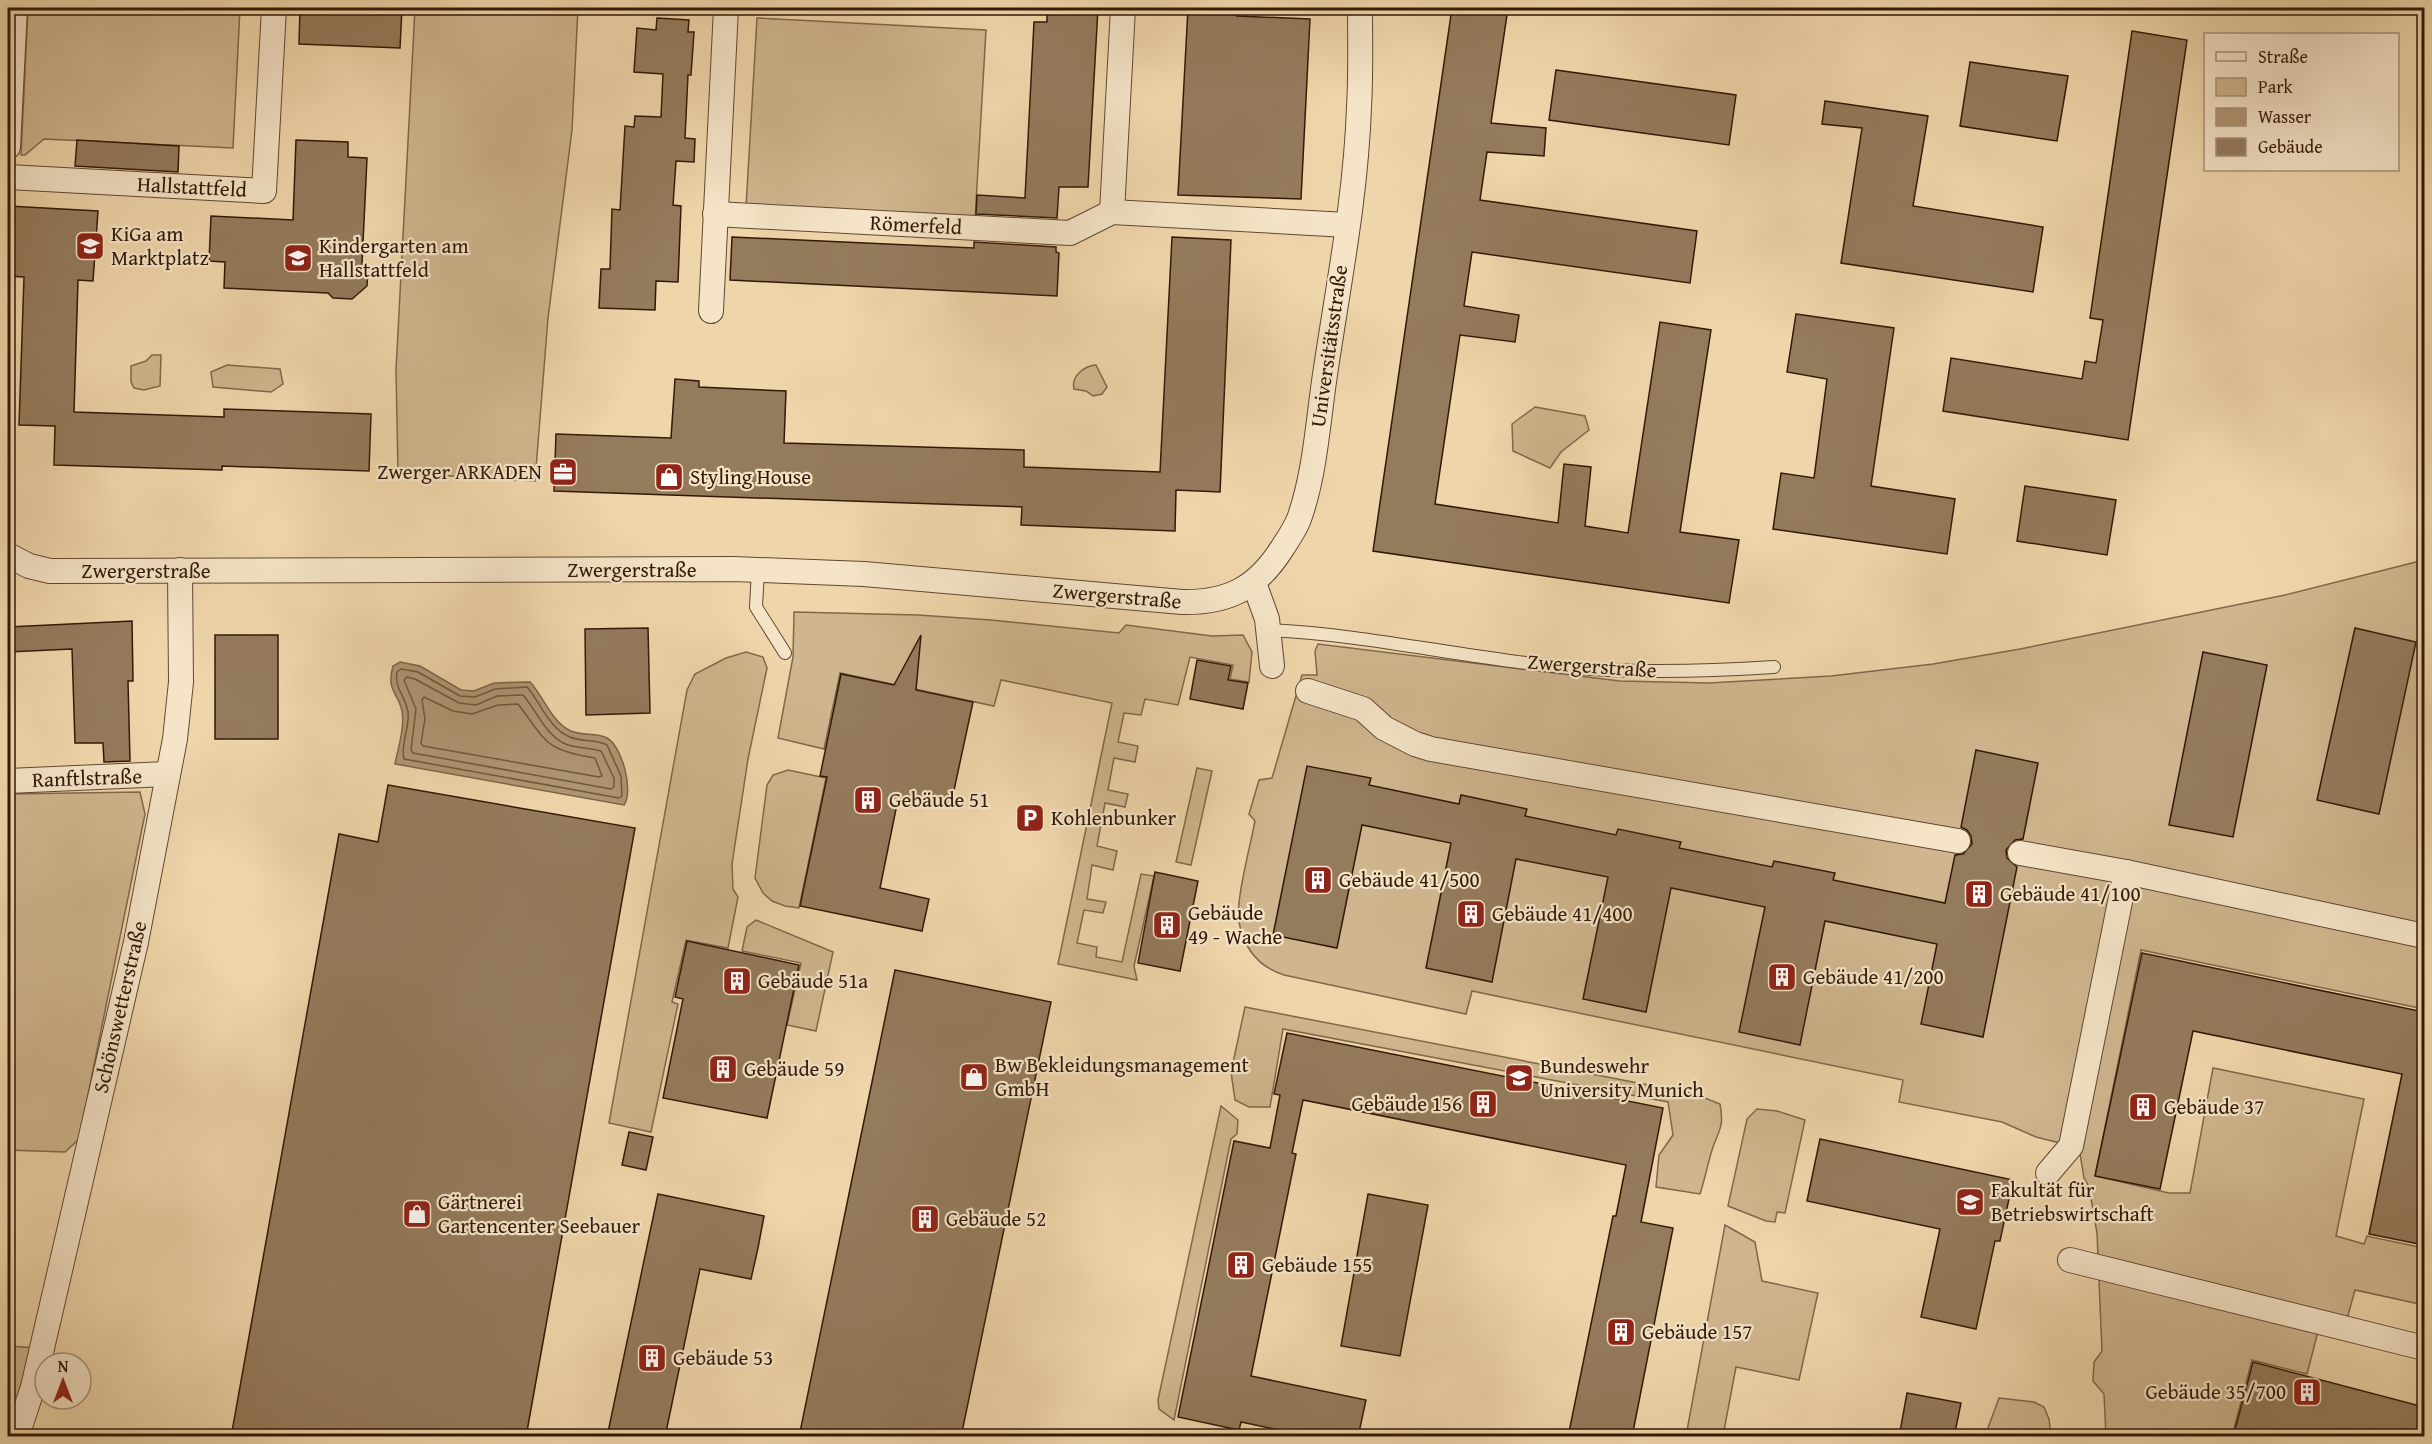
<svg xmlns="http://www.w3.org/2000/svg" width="2432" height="1444" font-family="'Gentium Book Plus',serif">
<rect width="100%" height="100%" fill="#efd6aa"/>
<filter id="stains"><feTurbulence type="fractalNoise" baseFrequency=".00333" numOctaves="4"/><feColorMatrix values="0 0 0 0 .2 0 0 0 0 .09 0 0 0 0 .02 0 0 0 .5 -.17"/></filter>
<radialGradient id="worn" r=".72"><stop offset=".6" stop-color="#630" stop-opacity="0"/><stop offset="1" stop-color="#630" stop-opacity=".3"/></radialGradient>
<!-- green -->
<g fill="#cfb68e" stroke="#80684a" stroke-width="1.5">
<path d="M28 8H240L233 148 44 139 25 155H21Z"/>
<path d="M415 8H578L572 130 548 318 535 481 398 473 396 370Z"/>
<path d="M757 18 986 30 975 220 746 207Z"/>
<path d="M152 355H161L160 386 144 390 134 388 131 382V366L146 361Z"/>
<path d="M227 365 280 369 283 384 271 392 213 387 211 372Z"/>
<path d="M1096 365 1107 387 1102 394 1093 396 1086 391 1074 389C1071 376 1084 366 1096 365Z"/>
<path d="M1535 407 1585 416 1589 430 1561 452 1550 468 1513 451 1512 424Z"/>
<path d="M2424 560V1009L2141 950 2095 1176 2169 1193H2190L2213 1068 2364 1099 2336 1236 2364 1244 2367 1236 2424 1248V1305L2355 1290 2347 1319 2323 1312 2307 1374 2252 1360 2232 1436H2106L2104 1394 2093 1381 2094 1362 2102 1351 2097 1233 2089 1187 2084 1178 2080 1154 2060 1143 2036 1137 2002 1122 1899 1102 1903 1080 1472 991 1466 1014 1284 975C1259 967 1244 949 1239 922 1235 902 1251 843 1255 821L1249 814 1259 780 1272 778 1302 675H1317L1315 651 1318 644 1620 681 1709 683 1831 676 1933 664 2020 649 2285 595Z"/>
<path d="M794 612 918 615 991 620 1119 633 1126 625 1212 636 1243 635 1252 652 1249 682 1230 679 1233 665 1190 657 1178 705 1145 699 1141 715 1124 713 1118 742 1138 746 1135 762 1114 758 1108 790 1128 794 1125 807 1105 803 1097 846 1117 851 1113 870 1092 865 1087 899 1106 902 1103 913 1084 910 1077 943 1097 947 1096 957 1122 962 1141 874 1154 876 1134 966 1137 980 1058 964 1112 703 1001 680 994 706 840 673 824 749 778 738 793 657Z"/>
<path d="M746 652 763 657 767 668 748 759 732 864 733 889 738 897 728 948 686 940 672 1002 678 1004 651 1132 609 1123 687 690 695 674 726 658Z"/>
<path d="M1197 768 1212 771 1191 865 1176 862Z"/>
<path d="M788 770 826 778 799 908 785 906 772 901 763 893 755 878 767 785 773 775Z"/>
<path d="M140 792 145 814 79 1139 65 1152 8 1150V908H13L8 794Z"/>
<path d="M756 920 833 952 816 1031 787 1025 801 963 742 951 747 927Z"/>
<path d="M1245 1007 1695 1094 1720 1104C1724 1126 1720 1128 1713 1147 1708 1162 1705 1179 1700 1194L1656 1187 1659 1155 1673 1135 1668 1102 1283 1029 1270 1107H1249L1235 1100 1231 1072Z"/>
<path d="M1221 1106 1238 1120 1237 1134 1231 1139 1174 1420 1159 1409 1158 1400Z"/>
<path d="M1757 1109 1777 1111 1805 1120 1785 1213 1777 1212 1775 1222 1766 1221 1728 1206 1747 1119Z"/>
<path d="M1725 1225 1755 1242 1762 1281 1818 1293 1799 1380 1736 1367 1723 1436H1686Z"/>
<path d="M8 1346 36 1348 8 1424Z"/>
<path d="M1999 1398 2034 1402 2044 1407 2049 1419 2051 1436H1985Z"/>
</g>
<!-- water -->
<path fill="#af9673" stroke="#7d6448" stroke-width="1.5" d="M400 662 420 666 461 690 474 691 494 683 530 682C543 696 550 718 567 729 579 737 595 732 607 738 622 746 634 791 624 805L395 764C398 748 405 727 402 711 398 692 386 691 393 666Z"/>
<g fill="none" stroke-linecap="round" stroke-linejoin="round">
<!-- shore -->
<g stroke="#70583d" stroke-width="1.5">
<path d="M401 669 418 672 460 696 475 697 495 689 527 687C541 703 549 729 570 737 581 742 596 739 607 745L621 776 622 796 619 798 404 759C400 745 410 727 408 712 406 697 394 688 397 672Z"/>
<path d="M407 677 415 679 459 703 476 705 497 696 523 695C537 711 546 737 568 745 578 748 590 748 601 751L614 778V787L611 789 413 753 411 750 416 709 404 680Z"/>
<path d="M424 697 453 711 472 714 498 705 518 704C547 742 544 750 595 758L602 776 599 777 423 746 421 743 425 719 422 700Z"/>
</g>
</g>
<!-- building -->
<g fill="#947b5c" stroke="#321907" stroke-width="1.5">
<path d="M300 8H402L400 48 299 44Z"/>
<path d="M1047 8H1098L1088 187H1059L1057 218 976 214 977 195 1025 198 1034 22H1047Z"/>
<path d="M1188 8H1238L1237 16 1310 19 1301 199 1178 195Z"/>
<path d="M1452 8H1508L1491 123 1546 128 1544 156 1487 152 1480 200 1697 231 1690 283 1472 252 1464 306 1519 315 1515 342 1460 335 1435 504 1558 523 1564 464 1591 467 1585 526 1628 533 1660 322 1711 330 1680 532 1739 540 1729 603 1373 551Z"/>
<path d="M657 18 689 20 688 32H694L691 75H688L685 138 695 139 694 162 676 161 673 205 681 206 678 282 656 281 655 310 599 308 601 269H610L612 209 620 210 625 126 634 127 635 116 661 117 663 74 634 72 637 28 656 30Z"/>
<path d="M2132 31 2187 40 2128 440 1943 411 1951 358 2082 379 2085 361 2096 363 2103 320 2090 318Z"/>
<path d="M1970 62 2068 76 2057 141 1960 126Z"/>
<path d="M1556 70 1736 95 1729 145 1549 120Z"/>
<path d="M1825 101 1928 116 1913 206 2043 227 2033 292 1841 263 1862 128 1822 124Z"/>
<path d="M77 140 179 146 178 172 75 166Z"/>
<path d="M296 140 348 142V157L367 158 362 264 368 270 367 286 352 299 333 298 328 293 224 288 225 262 209 261 211 216 293 220Z"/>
<path d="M8 206 98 211 93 281 78 280 74 412 224 417V409L371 414 369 471 222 466V470L54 465 55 426 19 425 24 277 8 276Z"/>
<path d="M732 237 974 248V242L1056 247V252L1059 253 1057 296 730 280Z"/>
<path d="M1172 237 1231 240 1220 492 1176 490 1175 531 1021 525 1022 507 554 491 556 434 671 438 675 379 699 381V387L786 391 784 443 1024 450V467L1160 472Z"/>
<path d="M1796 314 1894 328 1871 486 1955 499 1947 554 1773 529 1781 473 1814 478 1827 379 1787 372Z"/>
<path d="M2025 486 2116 500 2107 555 2017 541Z"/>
<path d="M132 621 133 681H128L130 761 104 762 103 743H75L72 649 8 652V627Z"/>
<path d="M648 628 650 713 586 715 585 629Z"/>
<path d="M2355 628 2416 642 2379 814 2317 800Z"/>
<rect x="215" y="635" width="63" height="104"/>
<path d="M921 635 916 690 973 702 951 804 914 796 912 807 897 804 880 888 929 899 922 931 800 906 827 777 820 776 841 674 894 685Z"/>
<path d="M2203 652 2267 665 2233 837 2169 825Z"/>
<path d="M1197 660 1231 666 1228 680 1248 683 1243 709 1190 699Z"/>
<path d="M1976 750 2038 763 2023 839 2015 840 2006 850 2007 858 2017 867 1983 1037 1921 1024 1937 944 1825 921 1800 1045 1739 1032 1765 907 1671 888 1646 1012 1583 999 1608 877 1516 859 1492 982 1426 968 1451 843 1362 825 1337 948 1273 935 1307 766 1371 778 1369 785 1459 804 1461 795 1527 809 1525 816 1616 835 1618 829 1681 842 1679 848 1772 867 1774 861 1835 873 1833 880 1945 903 1955 855 1963 854 1972 844 1971 836 1967 830 1961 827Z"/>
<path d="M388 785 635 828 526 1437H231L339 834 378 842Z"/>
<path d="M1155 872 1198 881 1180 971 1138 963Z"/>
<path d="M687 941 799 965 767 1118 663 1098 683 999 675 997Z"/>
<path d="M2142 953 2424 1012V1245L2369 1234 2402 1074 2193 1031 2160 1189 2095 1176Z"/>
<path d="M895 970 1051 1002 961 1437H799Z"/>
<path d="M1287 1033 1663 1108 1641 1222 1673 1228 1632 1437H1568L1613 1216H1616L1626 1165 1303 1100 1292 1153 1296 1154 1251 1376 1366 1400 1358 1437H1313L1241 1422 1239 1430 1178 1417 1234 1141 1270 1148 1280 1095 1274 1094Z"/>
<path d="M629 1132 653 1137 646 1170 622 1165Z"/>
<path d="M1820 1139 2013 1180 2000 1241H1995L1976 1329 1921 1317 1940 1229 1807 1201Z"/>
<path d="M658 1194 764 1216 758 1248 751 1279 700 1269 665 1437H607Z"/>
<path d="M1368 1194 1428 1205 1400 1356 1341 1346Z"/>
<path d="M2253 1362 2424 1407V1437H2233Z"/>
<path d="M1907 1393 1961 1403 1954 1437H1899Z"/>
</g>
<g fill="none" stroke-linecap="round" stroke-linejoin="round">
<!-- lane casing -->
<g stroke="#614830" stroke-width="14">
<g id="lane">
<path d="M758 570 756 607 785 653"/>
<path d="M1268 630C1377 635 1484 663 1592 669 1653 673 1713 671 1774 667"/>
</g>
</g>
<!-- street casing -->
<g stroke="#614830" stroke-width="26">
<g id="street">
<path d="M8 147 15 8"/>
<path d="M8 177 264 191 274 8"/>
<path d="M1112 212 1123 8"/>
<path d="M715 214 1070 233 1112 212 1347 225"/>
<path d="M711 311 726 8"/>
<path d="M8 555 29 566 50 571 734 569 864 574 1182 602C1230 603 1258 587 1283 547 1289 538 1295 529 1299 519 1316 471 1318 418 1326 368 1339 281 1356 195 1359 107 1361 74 1360 41 1360 8"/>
<path d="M1254 583 1267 619 1272 666"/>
<path d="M1308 691 1363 709 1384 728 1415 744 1431 749 1958 841"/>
<path d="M8 781 167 774"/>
<path d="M2020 853 2126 872 2424 936"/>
<path d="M2048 1173 2071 1146 2126 872"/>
<path d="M2070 1260 2424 1348"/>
<path d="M17 1436 33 1387 136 942 175 739 181 682 180 570"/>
</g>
</g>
<!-- lane -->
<use href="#lane" stroke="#f5e4c8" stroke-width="12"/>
<!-- street -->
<use href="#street" stroke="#f5e4c8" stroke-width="24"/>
</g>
<!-- icons -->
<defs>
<g id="school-square" transform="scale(1.5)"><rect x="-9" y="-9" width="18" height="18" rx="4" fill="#8f2418" stroke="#f5e4c8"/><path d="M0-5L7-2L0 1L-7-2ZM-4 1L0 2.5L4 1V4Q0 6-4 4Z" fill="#fff"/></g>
<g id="office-square" transform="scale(1.5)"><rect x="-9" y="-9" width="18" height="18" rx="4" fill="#8f2418" stroke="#f5e4c8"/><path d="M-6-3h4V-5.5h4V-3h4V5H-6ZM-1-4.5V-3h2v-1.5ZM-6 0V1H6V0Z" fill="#fff"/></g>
<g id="shop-square" transform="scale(1.5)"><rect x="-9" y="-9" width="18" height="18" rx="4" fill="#8f2418" stroke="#f5e4c8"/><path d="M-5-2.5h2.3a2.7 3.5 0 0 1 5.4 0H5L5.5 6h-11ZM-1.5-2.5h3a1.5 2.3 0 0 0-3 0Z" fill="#fff"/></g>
<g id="building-square" transform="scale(1.5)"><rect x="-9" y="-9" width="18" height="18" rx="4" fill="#8f2418" stroke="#f5e4c8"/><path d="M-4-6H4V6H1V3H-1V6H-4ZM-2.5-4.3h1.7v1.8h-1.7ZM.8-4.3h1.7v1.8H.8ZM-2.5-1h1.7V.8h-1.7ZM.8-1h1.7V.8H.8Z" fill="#fff"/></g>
<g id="parking-square" transform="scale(1.5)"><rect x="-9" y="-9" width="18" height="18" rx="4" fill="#8f2418" stroke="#f5e4c8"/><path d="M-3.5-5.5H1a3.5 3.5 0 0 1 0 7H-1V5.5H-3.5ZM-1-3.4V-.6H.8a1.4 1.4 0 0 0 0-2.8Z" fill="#fff"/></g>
<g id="university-square" transform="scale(1.5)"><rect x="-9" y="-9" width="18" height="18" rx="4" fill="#8f2418" stroke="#f5e4c8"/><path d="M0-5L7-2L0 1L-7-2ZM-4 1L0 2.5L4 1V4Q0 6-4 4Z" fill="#fff"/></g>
</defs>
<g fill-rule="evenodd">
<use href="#school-square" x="90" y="246"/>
<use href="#school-square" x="298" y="258"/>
<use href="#office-square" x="563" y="472"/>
<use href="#shop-square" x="669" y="477"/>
<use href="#building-square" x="868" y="800"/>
<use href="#parking-square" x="1030" y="818"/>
<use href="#building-square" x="1318" y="880"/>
<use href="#building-square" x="1979" y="894"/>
<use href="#building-square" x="1471" y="914"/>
<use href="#building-square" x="1167" y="925"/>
<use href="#building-square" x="1782" y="977"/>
<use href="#building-square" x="737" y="981"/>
<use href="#building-square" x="723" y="1069"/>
<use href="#shop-square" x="974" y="1077"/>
<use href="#university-square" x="1519" y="1078"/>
<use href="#building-square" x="1483" y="1104"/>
<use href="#building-square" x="2143" y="1107"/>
<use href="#university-square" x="1970" y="1202"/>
<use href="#shop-square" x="417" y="1214"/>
<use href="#building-square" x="925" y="1219"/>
<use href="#building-square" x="1241" y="1265"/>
<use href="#building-square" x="1621" y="1332"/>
<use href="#building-square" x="652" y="1358"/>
<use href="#building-square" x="2307" y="1392"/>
</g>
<g text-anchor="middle" stroke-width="4.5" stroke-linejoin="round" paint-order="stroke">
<!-- street labels -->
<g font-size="21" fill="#321907" stroke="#f5e4c8">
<text transform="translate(192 187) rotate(3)" y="7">Hallstattfeld</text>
<text transform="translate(916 225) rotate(3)" y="7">Römerfeld</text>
<text transform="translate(1329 346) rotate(-82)" y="7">Universitätsstraße</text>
<text x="632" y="577">Zwergerstraße</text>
<text x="146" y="578">Zwergerstraße</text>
<text transform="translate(1117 596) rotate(5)" y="7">Zwergerstraße</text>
<text transform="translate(1592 666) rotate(4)" y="7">Zwergerstraße</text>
<text transform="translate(87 778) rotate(-2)" y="7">Ranftlstraße</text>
<text transform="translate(120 1007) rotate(-77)" y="7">Schönswetterstraße</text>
</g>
<!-- poi labels -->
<g font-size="21" fill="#321907" stroke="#f5e4c8" text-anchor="start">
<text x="111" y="241">KiGa am<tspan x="111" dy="24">Marktplatz</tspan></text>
<text x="319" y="253">Kindergarten am<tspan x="319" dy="24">Hallstattfeld</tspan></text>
<text x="542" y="479" text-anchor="end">Zwerger ARKADEN</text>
<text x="690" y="484">Styling House</text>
<text x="889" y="807">Gebäude 51</text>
<text x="1051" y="825">Kohlenbunker</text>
<text x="1339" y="887">Gebäude 41/500</text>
<text x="2000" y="901">Gebäude 41/100</text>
<text x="1188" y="920">Gebäude<tspan x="1188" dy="24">49 - Wache</tspan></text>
<text x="1492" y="921">Gebäude 41/400</text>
<text x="1803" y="984">Gebäude 41/200</text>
<text x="758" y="988">Gebäude 51a</text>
<text x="995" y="1072">Bw Bekleidungsmanagement<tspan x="995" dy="24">GmbH</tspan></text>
<text x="1540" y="1073">Bundeswehr<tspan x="1540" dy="24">University Munich</tspan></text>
<text x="744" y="1076">Gebäude 59</text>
<text x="1462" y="1111" text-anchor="end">Gebäude 156</text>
<text x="2164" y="1114">Gebäude 37</text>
<text x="1991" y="1197">Fakultät für<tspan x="1991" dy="24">Betriebswirtschaft</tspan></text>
<text x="438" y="1209">Gärtnerei<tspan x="438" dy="24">Gartencenter Seebauer</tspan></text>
<text x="946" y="1226">Gebäude 52</text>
<text x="1262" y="1272">Gebäude 155</text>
<text x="1642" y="1339">Gebäude 157</text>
<text x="673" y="1365">Gebäude 53</text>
<text x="2286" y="1399" text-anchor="end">Gebäude 35/700</text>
</g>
</g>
<!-- margin -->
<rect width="2432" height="1444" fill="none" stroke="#efd6aa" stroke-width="30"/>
<rect x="9" y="9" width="2414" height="1426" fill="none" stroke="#321907" stroke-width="3"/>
<rect x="15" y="15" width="2402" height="1414" fill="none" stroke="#321907" stroke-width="1.5"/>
<!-- legend -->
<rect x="2204" y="33" width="195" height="138" fill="#f5e4c8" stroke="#a7937b" stroke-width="1.5"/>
<rect x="2216" y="52" width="30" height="9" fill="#f5e4c8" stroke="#a7937b" stroke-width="1.5"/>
<text x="2258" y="63" font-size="18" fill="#321907">Straße</text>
<rect x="2216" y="78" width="30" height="18" fill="#cfb68e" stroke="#a7937b" stroke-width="1.5"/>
<text x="2258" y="93" font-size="18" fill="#321907">Park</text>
<rect x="2216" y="108" width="30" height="18" fill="#af9673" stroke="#a7937b" stroke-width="1.5"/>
<text x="2258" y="123" font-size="18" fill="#321907">Wasser</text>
<rect x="2216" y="138" width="30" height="18" fill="#947b5c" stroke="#a7937b" stroke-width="1.5"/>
<text x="2258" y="153" font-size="18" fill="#321907">Gebäude</text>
<!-- north arrow -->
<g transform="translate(63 1381)"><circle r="28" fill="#f5e4c8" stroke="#a7937b" stroke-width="1.5"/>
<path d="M0-4.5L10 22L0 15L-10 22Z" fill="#8f2418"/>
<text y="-9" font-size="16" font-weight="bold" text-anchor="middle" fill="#321907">N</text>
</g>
<rect width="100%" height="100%" filter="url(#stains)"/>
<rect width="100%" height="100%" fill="url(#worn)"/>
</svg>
